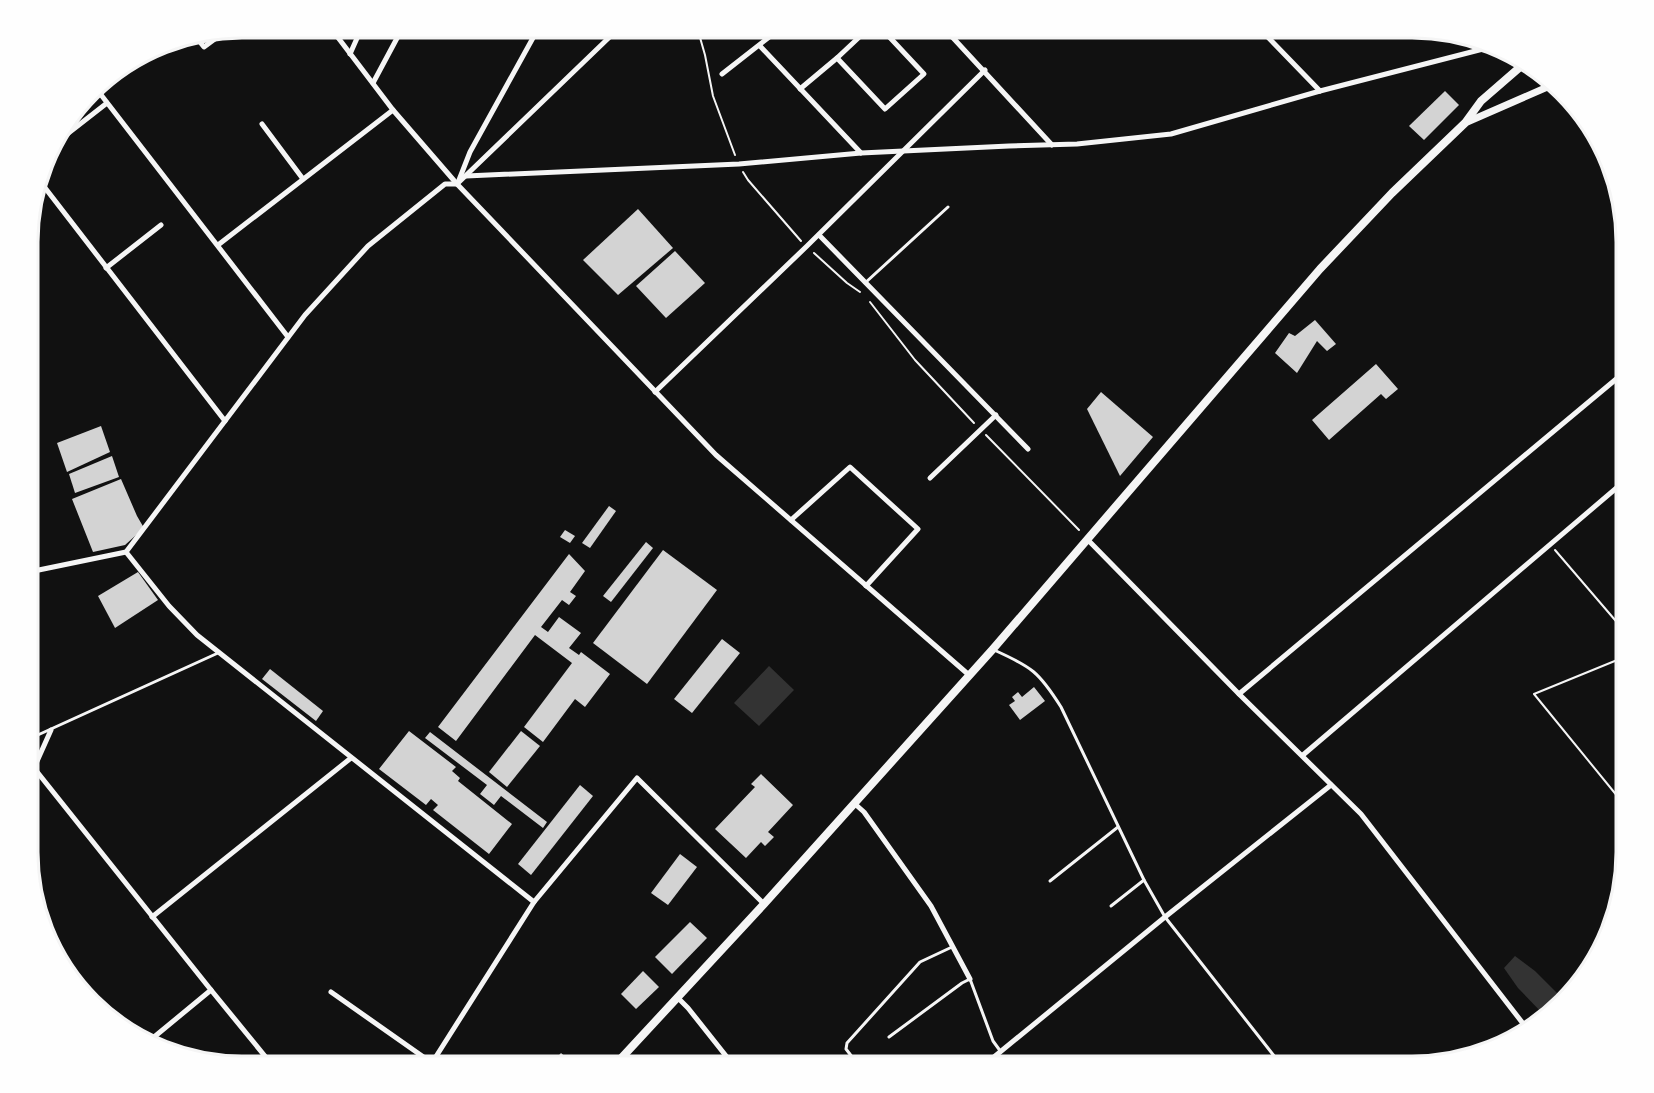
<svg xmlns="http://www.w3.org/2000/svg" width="1654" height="1093" font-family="'Fira Sans',sans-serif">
<rect width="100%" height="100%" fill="#111"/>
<!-- water -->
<g fill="#333">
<path d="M769 666 794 690 759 726 734 703Z"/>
<path d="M1515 956 1535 971 1562 998 1544 1015 1518 988 1504 968Z"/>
</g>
<!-- building -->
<g fill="#d3d3d3">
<path d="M1445 91 1459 105 1424 140 1409 126Z"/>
<path d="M638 209 673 248 618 295 583 260Z"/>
<path d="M675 251 705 283 666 318 636 286Z"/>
<path d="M1315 320 1336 344 1327 351 1317 341 1297 373 1275 353 1289 333 1295 336Z"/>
<path d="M1376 364 1398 389 1386 399 1381 394 1329 440 1312 420Z"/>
<path d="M1101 392 1153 437 1120 476 1087 409Z"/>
<path d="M101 426 110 452 67 472 57 443Z"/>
<path d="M112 456 119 477 75 493 69 474Z"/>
<path d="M121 479 137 516 144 528 125 545 93 552 72 499Z"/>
<path d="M609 506 616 511 590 548 582 543Z"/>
<path d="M565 530 575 536 570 543 560 537Z"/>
<path d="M646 542 653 548 611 602 603 596Z"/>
<path d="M663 550 717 590 647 684 593 643Z"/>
<path d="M569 554 585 571 570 592 576 596 569 605 562 600 541 627 548 632 559 617 581 633 569 648 579 655 581 652 610 674 585 707 575 699 543 742 524 727 572 663 535 635 456 741 438 727Z"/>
<path d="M138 572 158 600 115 628 98 596Z"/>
<path d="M722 639 740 653 692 713 674 699Z"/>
<path d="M270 669 323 711 316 721 262 679Z"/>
<path d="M1034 687 1045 701 1020 720 1009 705 1015 701 1012 697 1018 692 1022 697Z"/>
<path d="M409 731 456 767 452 771 460 778 458 781 512 824 489 854 433 810 438 805 431 799 426 805 379 769Z"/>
<path d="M521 731 540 746 507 787 489 772Z"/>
<path d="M430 732 547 822 543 828 501 796 494 805 480 794 487 785 425 738Z"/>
<path d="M761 774 793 805 768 832 774 837 765 846 761 842 746 858 715 829 755 787 751 784Z"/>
<path d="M580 785 593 796 531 875 518 864Z"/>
<path d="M680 854 697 867 668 905 651 893Z"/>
<path d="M690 922 707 938 672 974 655 957Z"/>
<path d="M643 971 659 987 636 1009 621 994Z"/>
<path d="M561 1053 570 1061 573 1059 581 1066H549Z"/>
</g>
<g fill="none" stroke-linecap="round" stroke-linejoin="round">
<!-- path -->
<g stroke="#f5f5f5" stroke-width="2">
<path d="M697 27 705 55 713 96 735 155"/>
<path d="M743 172 748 180 801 241"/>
<path d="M814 253 847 283 860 292"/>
<path d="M870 302 915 360 974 423"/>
<path d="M986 435 1079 530"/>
<path d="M1555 550 1627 634"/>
<path d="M1627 656 1534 694 1627 808"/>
</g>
<!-- service -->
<g stroke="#f5f5f5" stroke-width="3">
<path d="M865 283 948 207"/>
<path d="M994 650C1032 667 1039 672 1061 707L1144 880 1165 917 1282 1066"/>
<path d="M29 739 218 653"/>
<path d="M1050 881 1118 827"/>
<path d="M1111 906 1144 880"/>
<path d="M889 1037 962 983 970 979 993 1041 1001 1052"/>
<path d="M859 1066 846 1049 847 1043 920 962 952 947"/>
</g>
<!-- minor -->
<g stroke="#f5f5f5" stroke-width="5">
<path d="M330 27 393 110 457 184 716 455 969 675"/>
<path d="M943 27 1052 145"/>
<path d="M1149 27 1156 35 1165 27"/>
<path d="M1258 27 1320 91"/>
<path d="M195 36 204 47 227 30"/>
<path d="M760 46 861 153"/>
<path d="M350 54 362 27"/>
<path d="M837 58 870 27"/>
<path d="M722 74 782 27"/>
<path d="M373 83 403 27"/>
<path d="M95 87 288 337"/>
<path d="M800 89 837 58 885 109 924 74 880 27"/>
<path d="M262 124 303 179"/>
<path d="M48 149 107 103"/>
<path d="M466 176 739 164 861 153 1009 146 1077 144 1171 134 1320 91 1483 49 1500 47"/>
<path d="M39 180 225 421"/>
<path d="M459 180 470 152 539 27"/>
<path d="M819 235 1028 449"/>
<path d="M218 245 393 110"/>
<path d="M106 268 161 225"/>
<path d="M29 365 36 374"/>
<path d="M655 392 807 246 985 70"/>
<path d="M930 478 996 415"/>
<path d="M791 520 850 467 918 529 866 586"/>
<path d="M1087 539 1239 694 1361 814 1528 1030"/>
<path d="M126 552 169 606 197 635 534 902"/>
<path d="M29 572 126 552 305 315 368 246 445 184H457L620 27"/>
<path d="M1239 694 1627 370"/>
<path d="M1303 755 1627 479"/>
<path d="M34 768 211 990 148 1042"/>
<path d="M29 773 34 768 51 730"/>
<path d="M855 804 864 812 931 906 970 979"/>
<path d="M152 917 351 758"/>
<path d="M211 990 273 1066"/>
<path d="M331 992 432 1063"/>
<path d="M677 997 688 1008 734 1066"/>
<path d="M996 1056 1003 1066"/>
<path d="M430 1066 534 902 637 778 764 904"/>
<path d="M983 1066 1165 917 1331 785"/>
</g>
<!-- tertiary -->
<path stroke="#f5f5f5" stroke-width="7" d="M1465 123 1552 85"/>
<!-- secondary -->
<path stroke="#f5f5f5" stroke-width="8" d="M614 1066 764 904 993 649 1320 269 1392 193 1465 123 1481 101 1527 61"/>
</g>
<!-- crop -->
<path d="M0 0H1654V1093H0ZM242 38H1412A204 204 0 0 1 1616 242V852A204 204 0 0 1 1412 1056H242A204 204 0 0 1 38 852V242A204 204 0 0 1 242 38Z" fill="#fefefe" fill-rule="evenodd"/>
<path fill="none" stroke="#f5f5f5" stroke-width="3" d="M242 38H1412A204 204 0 0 1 1616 242V852A204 204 0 0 1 1412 1056H242A204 204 0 0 1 38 852V242A204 204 0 0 1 242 38Z"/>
</svg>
